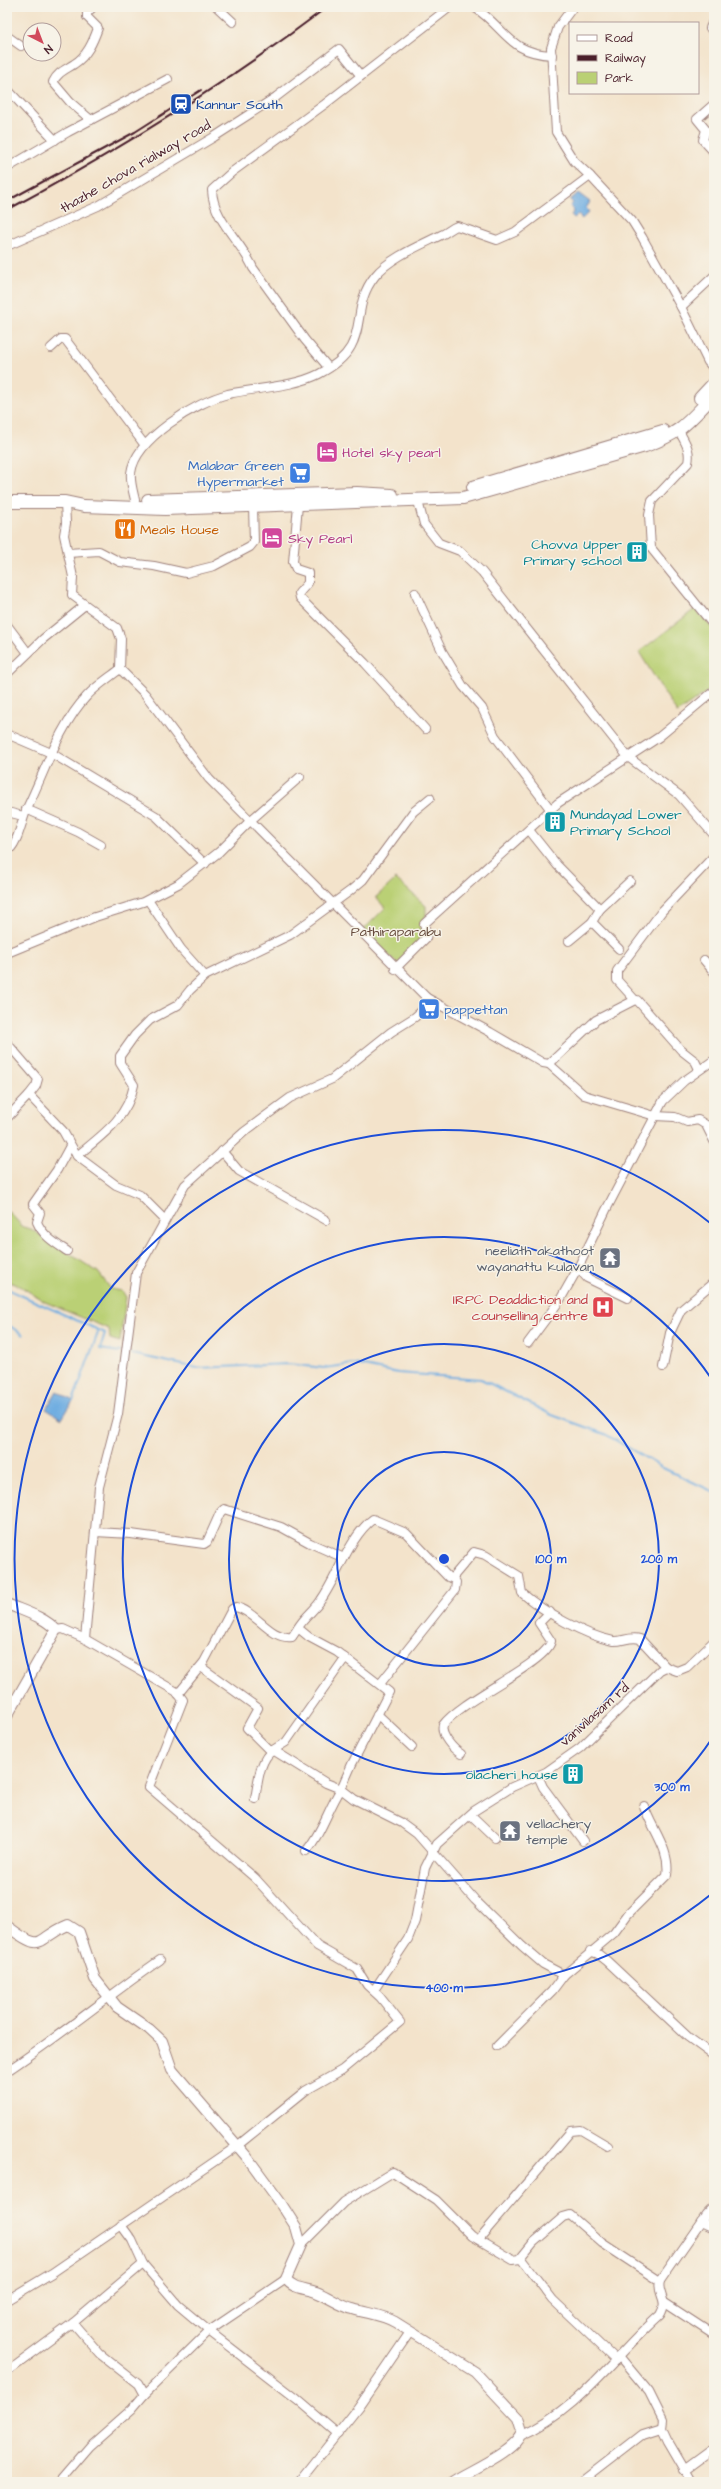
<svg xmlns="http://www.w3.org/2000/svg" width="721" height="2489" font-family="'Architects Daughter',sans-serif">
<rect width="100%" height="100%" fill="#f7f3e8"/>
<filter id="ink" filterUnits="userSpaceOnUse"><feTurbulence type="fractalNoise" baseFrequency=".025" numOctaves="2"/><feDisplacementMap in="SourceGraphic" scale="8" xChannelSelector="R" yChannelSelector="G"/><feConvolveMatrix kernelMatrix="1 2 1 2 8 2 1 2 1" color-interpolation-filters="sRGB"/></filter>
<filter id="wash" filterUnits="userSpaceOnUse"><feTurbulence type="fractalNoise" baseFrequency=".012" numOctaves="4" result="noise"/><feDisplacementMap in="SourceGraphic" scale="16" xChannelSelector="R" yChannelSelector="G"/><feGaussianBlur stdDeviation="0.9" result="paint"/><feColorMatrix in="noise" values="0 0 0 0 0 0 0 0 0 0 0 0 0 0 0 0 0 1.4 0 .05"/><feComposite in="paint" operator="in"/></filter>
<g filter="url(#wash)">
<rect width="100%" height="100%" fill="#f3e3cb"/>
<!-- green -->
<g fill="#bad074" stroke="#827850">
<path d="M695 609 714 630V687L677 713 639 652Z"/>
<path d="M396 879 426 906V916L419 927 425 934 398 964 362 931 385 908 376 897Z"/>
<path d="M7 1210 23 1227 31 1229 98 1272 111 1289 122 1291 126 1297 120 1342 110 1339 109 1329 45 1302 20 1286 7 1281Z"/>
</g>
<!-- water -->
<g fill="#6fade1" stroke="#5c6686">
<path d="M578 193 590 202 586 208 589 212 582 219 578 215 574 218 571 215 574 211 570 206 573 203 570 200Z"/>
<path d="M57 1391 73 1401 62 1419 46 1409Z"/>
</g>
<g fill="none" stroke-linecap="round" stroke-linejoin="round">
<!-- stream -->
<g stroke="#6fade1" stroke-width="2">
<path d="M7 1289 105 1333 100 1349 120 1352"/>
<path d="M7 1324 23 1335"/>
<path d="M132 1354 197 1368 288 1364 324 1368 354 1364 398 1373 481 1379 552 1415 605 1434 663 1468 714 1492"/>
<path d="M73 1401 99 1330"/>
</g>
</g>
</g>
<g filter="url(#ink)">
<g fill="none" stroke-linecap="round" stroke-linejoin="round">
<!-- minor casing -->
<g stroke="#9e817b" stroke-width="10">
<g id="minor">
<path d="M217 7 233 22"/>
<path d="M474 7C506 28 508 53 552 55"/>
<path d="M573 7 558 27 551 48 556 132 574 161 590 176"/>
<path d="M713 7 714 8"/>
<path d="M714 19 710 28 714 33"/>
<path d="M7 36 21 46"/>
<path d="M7 89 55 140"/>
<path d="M714 104 697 119 706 130 703 140 714 152"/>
<path d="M91 120 70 102 53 82C58 72 65 70 74 64 87 56 93 42 98 28L87 17V13L93 7"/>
<path d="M7 168 68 132 168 79"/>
<path d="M7 246 98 206 214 137 276 97 339 49 361 76"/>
<path d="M681 307 714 276"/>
<path d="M51 348 61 339H65L144 444"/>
<path d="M328 367 305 340 253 268C242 242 213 220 212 190L232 172 325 104 450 7"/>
<path d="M679 431C685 442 691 450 688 463L652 501 649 515 651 548 714 626"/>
<path d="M135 500C133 491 130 482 131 473 135 439 196 402 228 394 255 388 294 387 319 374 376 345 346 312 375 276 389 258 421 245 441 235 447 233 451 228 457 226L497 240 515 232 590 176 632 221 642 237 681 307 708 362 714 369"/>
<path d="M418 501 424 524 439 543 460 551 482 572 628 757 679 795 714 835"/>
<path d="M298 505 293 562 296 569 308 573V583L299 593 300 598 365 663 425 729"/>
<path d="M68 553 99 551 120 562 154 566 186 573 214 566 250 547 254 542 253 506"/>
<path d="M415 593 442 651 463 686 482 708 495 736 507 752 551 810"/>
<path d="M7 625 28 653"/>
<path d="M7 674 43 639 85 605"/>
<path d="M7 734 51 753 156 816 205 864"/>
<path d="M26 809 78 832 101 845"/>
<path d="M7 812 23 816"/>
<path d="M529 830 557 865 600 909 592 922 619 949"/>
<path d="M7 851C18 846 22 818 28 806 45 771 60 724 87 696 96 686 109 678 120 669"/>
<path d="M148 900 181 949 205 976"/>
<path d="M600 909 630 881"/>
<path d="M569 941 592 922"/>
<path d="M7 953 95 917 143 902 178 884 219 852 251 820 300 777"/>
<path d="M704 960 714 972"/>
<path d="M395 969 426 938 427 934 424 924 558 803 659 737 714 691"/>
<path d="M427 998 490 1032 543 1063 549 1064 596 1020 635 1000H637L681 1050 695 1061 699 1069"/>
<path d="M635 1000 617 980V971L662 911 714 856"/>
<path d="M7 1043 38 1079 36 1086 29 1095 63 1131 77 1156 116 1185 140 1195 165 1220"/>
<path d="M549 1064 584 1095 655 1116 675 1117 687 1122 698 1120 706 1125 714 1141"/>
<path d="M7 1118 29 1095"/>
<path d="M222 1151 239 1171 326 1220"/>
<path d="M77 1156C102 1135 127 1119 134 1085L120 1063V1056L135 1035 150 1020 178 1005 190 990 205 976 290 935 350 891 363 880 413 812 430 798"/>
<path d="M67 1251C55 1243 43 1236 37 1222L40 1213 33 1204 57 1170 70 1146"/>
<path d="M578 1268 587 1278 628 1298"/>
<path d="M528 1343 560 1300 577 1270 606 1210 663 1101 684 1081 714 1060"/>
<path d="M663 1367 670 1333 681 1310 714 1282"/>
<path d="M95 1532 131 1534 204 1544 207 1542 220 1513 224 1509 281 1527 310 1543 344 1558"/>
<path d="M56 1630 63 1629 85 1639"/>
<path d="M201 1667 258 1708 247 1728 271 1752"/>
<path d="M380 1684 455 1590 456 1582 452 1578"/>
<path d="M178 1694 204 1662 232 1609 236 1607C256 1611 270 1640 292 1637L298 1628"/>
<path d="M377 1714 412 1747"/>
<path d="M273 1750 286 1742 345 1658"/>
<path d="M461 1754C453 1749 440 1735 443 1725 462 1699 547 1663 551 1641L539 1623 550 1612"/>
<path d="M538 1776 543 1787 583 1841"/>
<path d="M255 1799C258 1783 259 1760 273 1750L326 1783 341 1789C328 1809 322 1833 306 1851"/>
<path d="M644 1806C651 1828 671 1850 667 1875L628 1914 614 1933 564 1975 543 1964 522 1946 475 1900 417 1834 402 1823 354 1799 341 1789 352 1764 389 1692 337 1652 309 1637 298 1628C303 1618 315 1610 321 1600 338 1576 349 1537 373 1519L406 1533 448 1577 452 1578 474 1552 485 1555 519 1576 522 1593C544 1612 584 1635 613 1641 622 1642 630 1636 640 1639L666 1667"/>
<path d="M471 1815 495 1838"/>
<path d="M590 1951 598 1954 607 1961 688 2037 714 2056"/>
<path d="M374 1990 408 1939 415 1921 425 1868 437 1844 474 1811 512 1787 546 1772 580 1748 660 1670 666 1667 677 1671 687 1667 714 1641"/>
<path d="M497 2046 552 1991 564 1975"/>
<path d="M7 2071C60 2036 108 1996 160 1960"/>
<path d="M701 2222 714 2228"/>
<path d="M121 2225 132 2240 143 2264"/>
<path d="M479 2239 571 2131 581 2130 608 2146"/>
<path d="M301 2245 344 2202 393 2172 436 2200 472 2236 513 2260 520 2259 533 2243 563 2217 570 2215 602 2243 660 2281"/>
<path d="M522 2260 553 2300 616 2360"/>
<path d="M7 2300 52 2273 237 2146 305 2091 342 2070 400 2022 380 1997 367 1985 357 1969 317 1946 255 1878 149 1787 183 1700 177 1692 85 1639 99 1487 118 1414 136 1273 185 1185 244 1132 290 1098 332 1079 391 1032 415 1017 426 1007 427 998 209 779 145 694 120 669 121 639 117 628 72 595 73 577 64 535 66 523 65 502"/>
<path d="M665 2303 714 2335"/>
<path d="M619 2356 649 2392 663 2420 662 2428 668 2441 692 2482"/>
<path d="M7 2372 73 2323 143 2264 178 2305 209 2331 286 2279"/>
<path d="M144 2395 209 2331 297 2399 338 2434"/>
<path d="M521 2435C580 2410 614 2356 660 2315 670 2299 656 2295 660 2281L706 2215 714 2207"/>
<path d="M684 2470 714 2448"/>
<path d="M59 2482 90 2446 132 2409 144 2395 138 2384 100 2354 73 2323"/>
<path d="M299 2482 358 2408 410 2332"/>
<path d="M581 2482 643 2434 662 2428"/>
</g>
</g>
<!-- major casing -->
<g stroke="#9e817b" stroke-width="12">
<g id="major">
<path d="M7 1604C23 1611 45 1617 56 1630L7 1716"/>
<path d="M7 1926C46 1955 34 1939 68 1925L79 1932 95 1979 117 2007 149 2029 162 2041 172 2070 247 2157 280 2202 296 2227 301 2245 286 2279C293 2289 305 2288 316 2292 329 2297 340 2306 353 2309 369 2314 380 2314 395 2322L475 2372 518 2418 522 2431C518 2451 468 2471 452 2482"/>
</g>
</g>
<!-- highway casing -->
<g stroke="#9e817b" stroke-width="14">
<g id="highway">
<path d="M700 398 714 383"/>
<path d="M473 487 663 431"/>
<path d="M148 500 357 493 392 495"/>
<path d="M7 502H65L84 506 165 509 463 498 645 446C683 432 687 423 714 395"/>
</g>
</g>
<!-- minor -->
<use href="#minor" stroke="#fff" stroke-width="8"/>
<!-- major -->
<use href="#major" stroke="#fff" stroke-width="10"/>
<!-- highway -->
<use href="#highway" stroke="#fff" stroke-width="12"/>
<!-- rail -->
<g stroke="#4a1f2b" stroke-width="2">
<path d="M7 201 135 132 201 90"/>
<path d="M7 210C122 149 224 85 327 7"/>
</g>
</g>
</g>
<!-- distance rings -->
<g fill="none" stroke="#1d4ed8" stroke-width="2">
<circle cx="444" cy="1559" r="107"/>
<circle cx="444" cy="1559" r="215"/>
<path d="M713 1737A322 322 0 1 1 713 1381"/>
<path d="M714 1892A429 429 0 1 1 714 1226"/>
</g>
<!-- icons -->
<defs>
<g id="station-square" transform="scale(1.15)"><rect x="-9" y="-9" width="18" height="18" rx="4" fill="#1a4fb4" stroke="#f7f3e8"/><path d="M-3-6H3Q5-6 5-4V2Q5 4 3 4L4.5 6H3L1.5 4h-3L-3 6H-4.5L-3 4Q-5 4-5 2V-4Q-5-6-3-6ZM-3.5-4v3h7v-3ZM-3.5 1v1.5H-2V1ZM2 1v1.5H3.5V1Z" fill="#fff"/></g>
<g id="hotel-square" transform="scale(1.15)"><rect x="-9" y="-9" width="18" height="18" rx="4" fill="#d1479c" stroke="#f7f3e8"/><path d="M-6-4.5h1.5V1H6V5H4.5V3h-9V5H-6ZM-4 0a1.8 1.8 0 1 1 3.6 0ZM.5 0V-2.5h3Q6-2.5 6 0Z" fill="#fff"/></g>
<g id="supermarket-square" transform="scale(1.15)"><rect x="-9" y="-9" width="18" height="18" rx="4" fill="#3f7fe0" stroke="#f7f3e8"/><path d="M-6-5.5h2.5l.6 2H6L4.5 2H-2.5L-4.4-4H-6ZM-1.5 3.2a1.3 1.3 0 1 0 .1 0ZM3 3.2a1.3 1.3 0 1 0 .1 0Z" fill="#fff"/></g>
<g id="restaurant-square" transform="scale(1.15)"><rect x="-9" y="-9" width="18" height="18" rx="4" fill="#e8710a" stroke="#f7f3e8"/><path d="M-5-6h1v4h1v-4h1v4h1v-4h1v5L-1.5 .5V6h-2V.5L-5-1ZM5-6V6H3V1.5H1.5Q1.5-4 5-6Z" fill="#fff"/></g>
<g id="building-square" transform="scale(1.15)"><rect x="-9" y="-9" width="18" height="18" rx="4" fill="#0f9aa8" stroke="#f7f3e8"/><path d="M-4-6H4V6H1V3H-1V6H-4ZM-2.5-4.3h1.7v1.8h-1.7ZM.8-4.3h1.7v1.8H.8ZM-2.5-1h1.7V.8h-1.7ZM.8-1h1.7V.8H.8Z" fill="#fff"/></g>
<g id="temple-square" transform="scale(1.15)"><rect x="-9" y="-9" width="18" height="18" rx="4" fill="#6b7280" stroke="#f7f3e8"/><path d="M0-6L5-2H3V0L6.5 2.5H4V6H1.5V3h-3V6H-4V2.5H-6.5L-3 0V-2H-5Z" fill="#fff"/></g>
<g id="hospital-square" transform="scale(1.15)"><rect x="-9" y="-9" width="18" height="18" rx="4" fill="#e0444e" stroke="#f7f3e8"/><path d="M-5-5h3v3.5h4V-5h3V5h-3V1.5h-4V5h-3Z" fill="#fff"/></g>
</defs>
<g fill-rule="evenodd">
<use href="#station-square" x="181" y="104"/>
<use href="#hotel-square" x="327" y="452"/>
<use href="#supermarket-square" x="300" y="473"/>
<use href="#restaurant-square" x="125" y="529"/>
<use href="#hotel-square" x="272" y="538"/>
<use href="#building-square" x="637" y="552"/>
<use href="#building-square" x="555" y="822"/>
<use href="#supermarket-square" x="429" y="1009"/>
<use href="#temple-square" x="610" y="1258"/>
<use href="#hospital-square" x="603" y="1307"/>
<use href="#building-square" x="573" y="1774"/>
<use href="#temple-square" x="510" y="1831"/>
</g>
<g text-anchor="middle" stroke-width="3" stroke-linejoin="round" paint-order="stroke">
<!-- transit labels -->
<g font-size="14" fill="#164399" stroke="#f7f3e8" text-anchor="start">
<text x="196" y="109">Kannur South</text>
</g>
<!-- street labels -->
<g font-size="14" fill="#4a1f2b" stroke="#f7f3e8">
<text transform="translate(135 166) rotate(-30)" y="5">thazhe chova rialway road</text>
<text transform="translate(594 1714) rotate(-42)" y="5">vanivilasam rd</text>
</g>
<!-- hotel labels -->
<g font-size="14" fill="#b23c85" stroke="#f7f3e8" text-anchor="start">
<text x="342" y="457">Hotel sky pearl</text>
<text x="288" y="543">Sky Pearl</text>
</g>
<!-- shop labels -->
<g font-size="14" fill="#366cbe" stroke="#f7f3e8" text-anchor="end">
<text x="284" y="470">Malabar Green<tspan x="284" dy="16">Hypermarket</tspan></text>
<text x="444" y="1014" text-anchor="start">pappettan</text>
</g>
<!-- food labels -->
<g font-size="14" fill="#c56008" stroke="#f7f3e8" text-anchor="start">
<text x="140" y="534">Meals House</text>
</g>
<!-- culture labels -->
<g font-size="14" fill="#0d838f" stroke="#f7f3e8" text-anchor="end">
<text x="622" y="549">Chovva Upper<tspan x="622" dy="16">Primary school</tspan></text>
<text x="570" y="819" text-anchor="start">Mundayad Lower<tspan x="570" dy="16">Primary School</tspan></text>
<text x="558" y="1779">olacheri house</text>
</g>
<!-- park labels -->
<g font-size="14" fill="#664b3d" stroke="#f7f3e8">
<text x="396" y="936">Pathiraparabu</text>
</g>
<!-- worship labels -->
<g font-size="14" fill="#5b616d" stroke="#f7f3e8" text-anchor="end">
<text x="594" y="1255">neeliath akathoot<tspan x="594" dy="16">wayanattu kulavan</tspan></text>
<text x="526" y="1828" text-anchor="start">vellachery<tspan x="526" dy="16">temple</tspan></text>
</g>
<!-- health labels -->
<g font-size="14" fill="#be3a42" stroke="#f7f3e8" text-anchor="end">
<text x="588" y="1304">IRPC Deaddiction and<tspan x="588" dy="16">counselling centre</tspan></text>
</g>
</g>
<circle cx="444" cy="1559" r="6" fill="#1d4ed8" stroke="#f7f3e8" stroke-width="2"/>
<g font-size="12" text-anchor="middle" font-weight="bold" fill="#1d4ed8" stroke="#f7f3e8" stroke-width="3" stroke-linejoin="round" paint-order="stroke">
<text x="551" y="1563">100 m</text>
<text x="659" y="1563">200 m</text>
<text x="672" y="1791">300 m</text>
<text x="444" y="1992">400 m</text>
</g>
<!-- margin -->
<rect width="721" height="2489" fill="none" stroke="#f7f3e8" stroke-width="24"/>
<!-- legend -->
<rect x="569" y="22" width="130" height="72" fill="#f7f3e8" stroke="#b29e9c"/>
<rect x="577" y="35" width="20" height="6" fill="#ffffff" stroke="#b29e9c"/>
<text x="605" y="42" font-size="12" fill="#4a1f2b">Road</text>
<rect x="577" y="55" width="20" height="6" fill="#4a1f2b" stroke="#b29e9c"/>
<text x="605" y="62" font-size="12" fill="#4a1f2b">Railway</text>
<rect x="577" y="72" width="20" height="12" fill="#bad074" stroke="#b29e9c"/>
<text x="605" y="82" font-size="12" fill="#4a1f2b">Park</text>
<!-- north arrow -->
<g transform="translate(42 42) rotate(138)"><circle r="19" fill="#f7f3e8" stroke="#b29e9c"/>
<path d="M0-3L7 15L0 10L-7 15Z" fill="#d1495b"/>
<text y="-6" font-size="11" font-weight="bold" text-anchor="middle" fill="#4a1f2b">N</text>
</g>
</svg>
